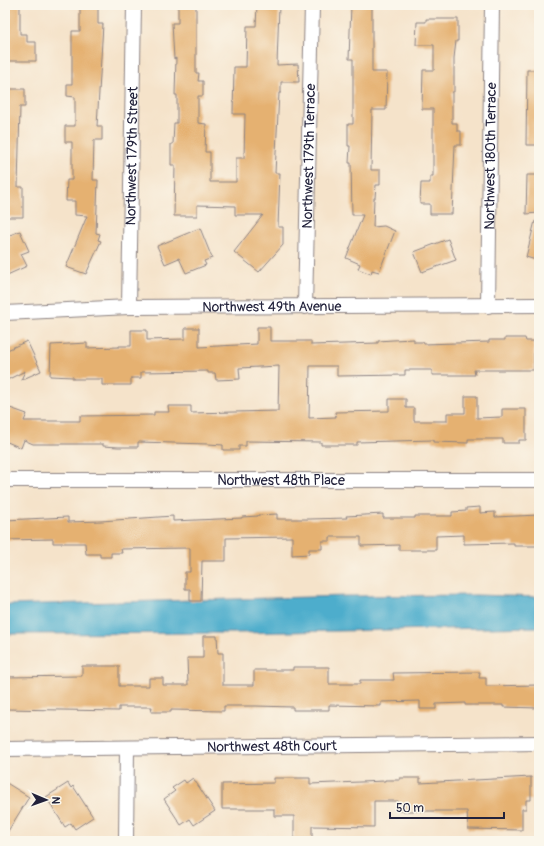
<svg xmlns="http://www.w3.org/2000/svg" width="544" height="846" font-family="Pangolin,sans-serif">
<rect width="100%" height="100%" fill="#fbf7ec"/>
<filter id="ink" filterUnits="userSpaceOnUse"><feTurbulence type="fractalNoise" baseFrequency=".025" numOctaves="2"/><feDisplacementMap in="SourceGraphic" scale="8" xChannelSelector="R" yChannelSelector="G"/><feConvolveMatrix kernelMatrix="1 2 1 2 8 2 1 2 1" color-interpolation-filters="sRGB"/></filter>
<filter id="wash" filterUnits="userSpaceOnUse"><feTurbulence type="fractalNoise" baseFrequency=".012" numOctaves="4" result="noise"/><feDisplacementMap in="SourceGraphic" scale="16" xChannelSelector="R" yChannelSelector="G"/><feGaussianBlur stdDeviation="0.9" result="paint"/><feColorMatrix in="noise" values="0 0 0 0 0 0 0 0 0 0 0 0 0 0 0 0 0 1.4 0 .05"/><feComposite in="paint" operator="in"/></filter>
<g filter="url(#wash)">
<rect width="100%" height="100%" fill="#f5e3ca"/>
<!-- water -->
<path fill="#4dadcc" stroke="#386884" d="M477 595 539 597V627L238 633 5 634V605L348 596Z"/>
<g id="blocks">
<!-- building -->
<g fill="#e5b171">
<path d="M5 5H20V34H27V42H36V61H5Z"/>
<path d="M80 5H98V24H103L97 126H102V140H94L93 180H98L96 233 100 234 98 240 101 241 86 274 66 267 87 216 75 215V201H66L67 180H72V142H65V126H75V97L67 96V84H72V31H80Z"/>
<path d="M178 5H196V73H199L198 81H203V96H198V123L206 124 205 152H210V182H236V158H244L245 114H233L234 67H246L247 26H256L257 5H279L277 65 298 64 299 82H281V93H279L275 173H280L278 227H283V245L259 272 234 252 263 215H235V206L197 205V216H174L175 165H171V144H173L174 123H177V95H175L176 58 174 59 172 23H178Z"/>
<path d="M351 5H372V72H387L386 110H372L371 170H380V185H376L375 198H374L373 227 384 226 395 231 379 272 372 270 371 274 358 269 360 264 346 258 363 215H352L351 163H349L350 146H348V124H353V59H349Z"/>
<path d="M426 19H458V41H456L454 58V92H452V123H457V131H461V145H455L452 214H430V204H420L421 183H430V176H433V109H422L423 70H434V45H416L417 22H426Z"/>
<path d="M527 70H539V145H526Z"/>
<path d="M5 89H25V107H20L18 187H23V217H5Z"/>
<path d="M527 175H539V213L526 214Z"/>
<path d="M535 221 539 222V261L526 257Z"/>
<path d="M200 228 212 258 204 261 206 265 186 273 179 258 165 264 157 246Z"/>
<path d="M20 231 29 251 21 254 27 266 5 276V237Z"/>
<path d="M448 239 456 260 422 272 414 252Z"/>
<path d="M257 327H270V341H311V345L378 343V341L393 340 414 339V342H423L424 344 489 342V340H505V338H525L526 341H534V370H474L475 375H432V370H405V375L337 376V366H310L309 418 336 417 335 412 389 411V399H406V408H414V421H447V413H465V396H477V418L502 417V409H526V440H519V443H503V439H468V443L433 442V440L357 442V445H321V442L246 441V446H239V450H223V445L208 444 138 442V447H118L103 446V444H33L24 440 21 448 5 441V421L10 408 27 414 24 421H80V416L154 415V412H169L168 406H191V413L278 411 279 366 239 368 240 379 216 380 215 373H208V371L141 372V378H131V385H102V379H73V377L50 376 51 345 87 343V348L119 347V346H131V330H147V340L185 339V328H199V347L257 344Z"/>
<path d="M27 341 41 371 21 380 25 371 5 381V351Z"/>
<path d="M480 507V513L495 512V517L539 515V546H514V543L464 544V535L436 536V550H399V545L361 546V537H330V541H322V549H309V554L292 555V537L226 538V561H202L201 601H190V589H185V572H190V548L121 549 122 553H111V557H100V554H86L85 543H53V539L5 540V520L68 517V522L101 521 173 516V521L242 518V517L258 516V515L277 514V519H310L347 518 346 516 383 514V518H415V516H452V512L466 511V508Z"/>
<path d="M203 636H217L218 653H223V685H254V670H293V667H329V684H360V680H394L393 673 480 672 479 678H486V686L538 685V708L503 707V705H465V703L436 704V709H420V701L381 702V706L329 705V710H293V707L256 706H224V711L171 710V712H151L152 707H119V711L5 709V677L82 676V666H119V686H149V678H163V685H188L187 658H203Z"/>
<path d="M531 777V800H526V809H522V830L468 829 467 811H398V801H374V827L312 826V841H294V816H274V809H222V784L274 783V778H310V784L385 781V780H400V778H420V783Z"/>
<path d="M193 778 215 811 194 825 190 819 181 825 164 799 175 791 172 788 184 780 186 783Z"/>
<path d="M5 782 29 797 5 836Z"/>
<path d="M68 783 71 788 73 786 93 817 75 829 71 823 65 827 46 797Z"/>
</g>
</g>
</g>
<g filter="url(#ink)">
<use href="#blocks" fill-opacity="0" stroke="#8c8282" stroke-width="1"/>
<g fill="none" stroke-linecap="round" stroke-linejoin="round">
<!-- minor casing -->
<g stroke="#8c8282" stroke-width="16">
<g id="minor">
<path id="s1" d="M488 306 492 5"/>
<path id="s2" d="M129 307 134 5"/>
<path id="s3" d="M305 307 312 5"/>
<path id="s4" d="M5 313 129 307 539 305"/>
<path id="s5" d="M5 480H539"/>
<path id="s6" d="M5 749 539 743"/>
<path d="M126 841 127 749"/>
</g>
</g>
<!-- minor -->
<use href="#minor" stroke="#fff" stroke-width="14"/>
</g>
</g>
<g text-anchor="middle" stroke-width="3" stroke-linejoin="round" paint-order="stroke">
<!-- street labels -->
<g font-size="14" fill="#22223b" stroke="#fbf7ec">
<text dy="5" stroke="none"><textPath href="#s2" startOffset="151">Northwest 179th Street</textPath></text>
<text dy="5" stroke="none"><textPath href="#s3" startOffset="151">Northwest 179th Terrace</textPath></text>
<text dy="5" stroke="none"><textPath href="#s1" startOffset="150">Northwest 180th Terrace</textPath></text>
<text dy="5" stroke="none"><textPath href="#s4" startOffset="267">Northwest 49th Avenue</textPath></text>
<text dy="5" stroke="none"><textPath href="#s5" startOffset="276">Northwest 48th Place</textPath></text>
<text dy="5" stroke="none"><textPath href="#s6" startOffset="267">Northwest 48th Court</textPath></text>
</g>
</g>
<!-- margin -->
<rect width="544" height="846" fill="none" stroke="#fbf7ec" stroke-width="20"/>
<!-- north arrow -->
<g transform="translate(46 800) rotate(92)" stroke="#fbf7ec" stroke-width="3" paint-order="stroke">
<path d="M0-3L7 15L0 10L-7 15Z" fill="#22223b"/>
<text y="-6" font-size="11" font-weight="bold" text-anchor="middle" fill="#22223b">N</text>
</g>
<!-- scale -->
<path d="M390 812v6h114v-6" fill="none" stroke="#22223b" stroke-width="2"/>
<text x="396" y="812" font-size="12" fill="#22223b" stroke="#fbf7ec" stroke-width="3" paint-order="stroke">50 m</text>
</svg>
